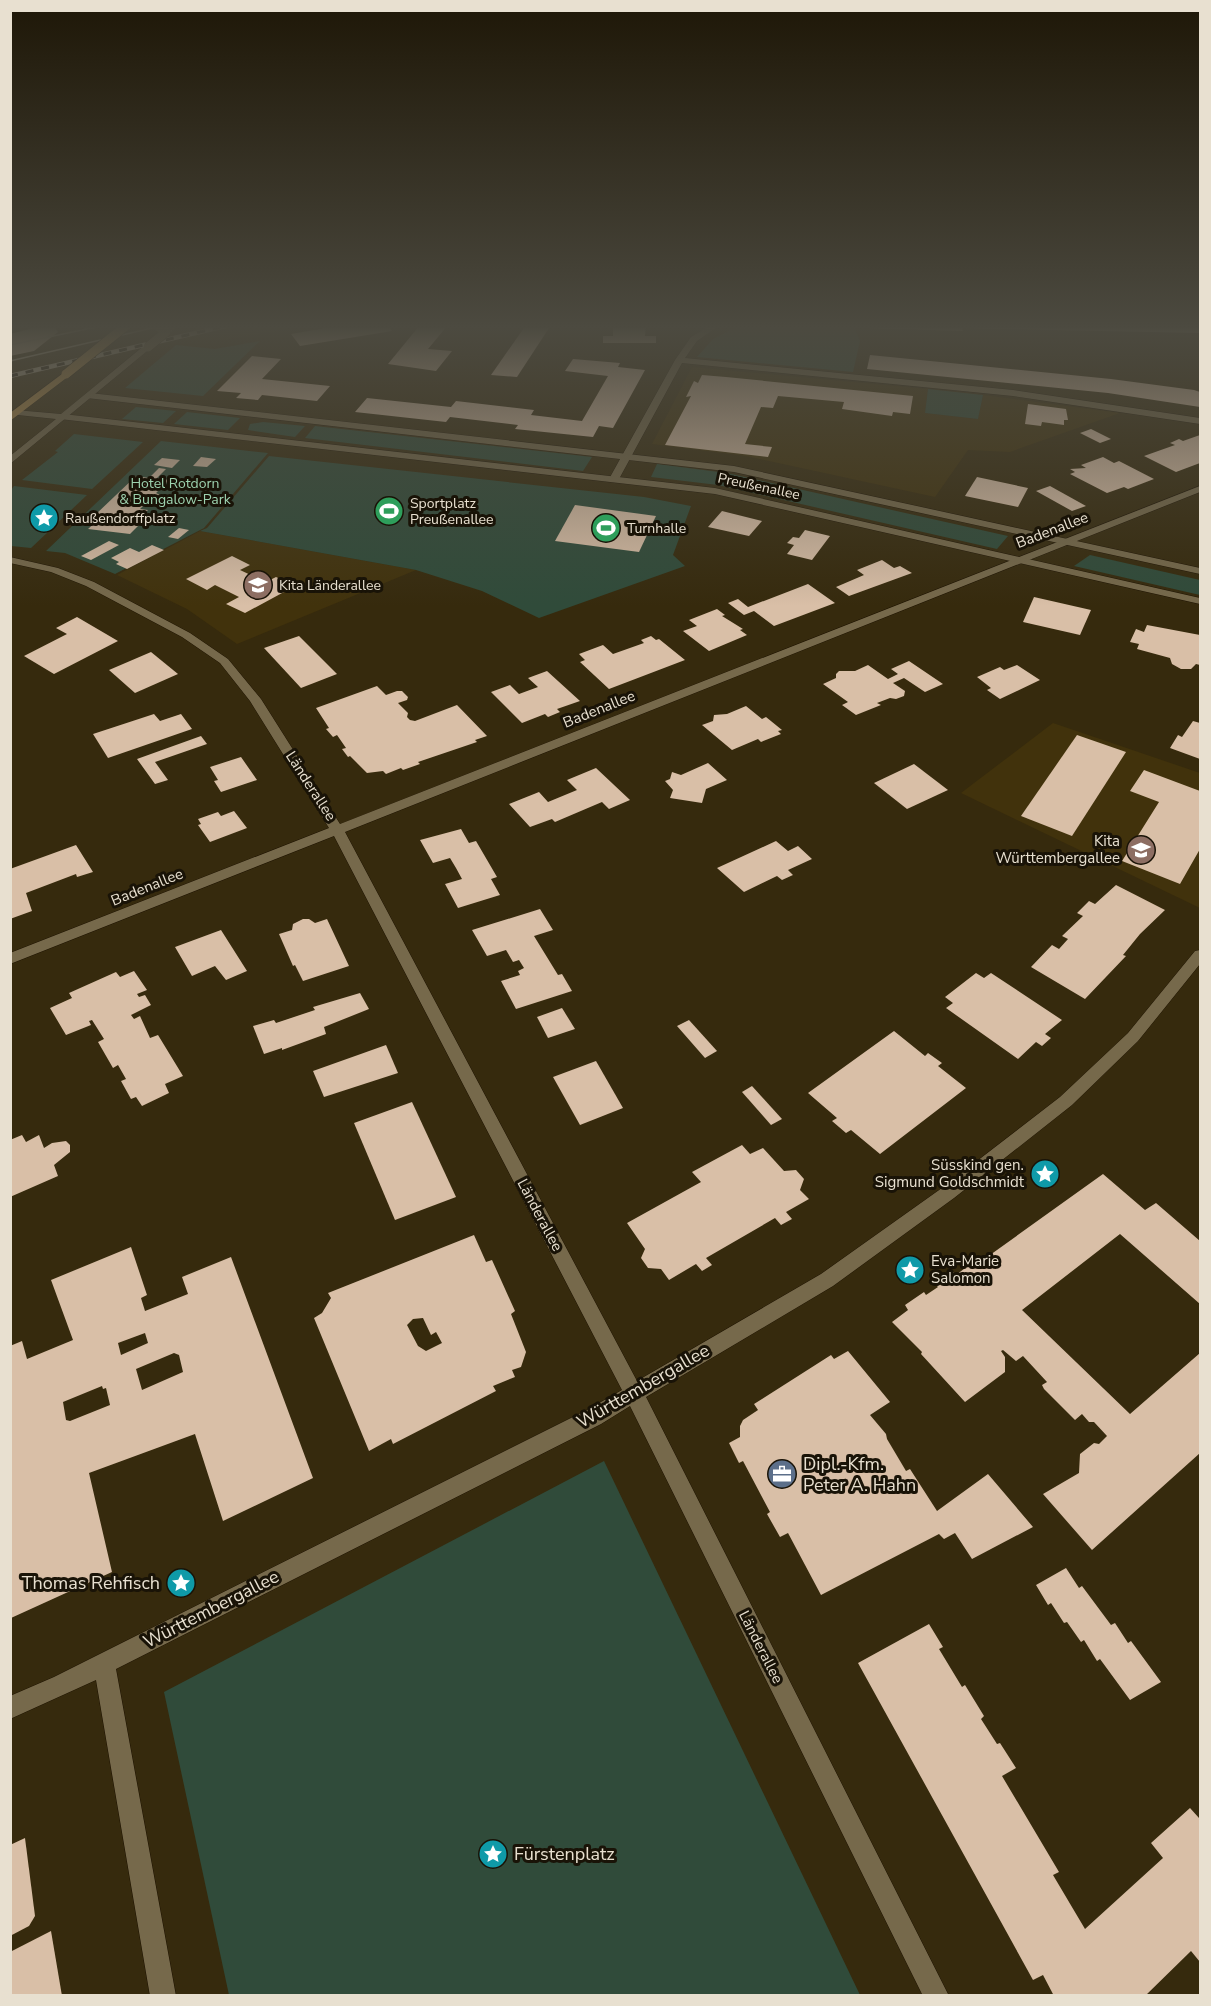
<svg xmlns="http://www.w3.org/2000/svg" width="1211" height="2006" font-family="'Nunito Sans',sans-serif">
<rect width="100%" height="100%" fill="#362a0d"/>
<!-- built -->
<g fill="#41320c">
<path d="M201 325H309L225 340H184Z"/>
<path d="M692 367 928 389 925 413 978 419 983 395 1120 413 1010 452 968 450 935 497 746 456 652 444Z"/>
<path d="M200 531 416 570 237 644 187 609 117 575Z"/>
<path d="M1053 723 1200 773V908L961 793Z"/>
</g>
<!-- green -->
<g fill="#304b3a">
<path d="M741 325H853L860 341 853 372 697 357 713 339Z"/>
<path d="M260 341 203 396 125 388 176 345 215 349Z"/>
<path d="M928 389 983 395 978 419 925 413Z"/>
<path d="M136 407 176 411 163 423 122 419Z"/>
<path d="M187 412 240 418 228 430 174 424Z"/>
<path d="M263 422 305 426 295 437 248 430 250 424Z"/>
<path d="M315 426 592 457 583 471 305 438Z"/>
<path d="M74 434 143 442 92 489 22 480 58 452 55 451Z"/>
<path d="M161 441 268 453 204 528 115 574 65 553 46 551Z"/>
<path d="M269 456 644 497 691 506 673 555 685 566 539 618 482 591 416 570 200 531 207 528Z"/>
<path d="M657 464 727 473 1008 536 997 549 718 485 651 477Z"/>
<path d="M14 486 87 495 31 548 11 546V490Z"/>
<path d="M1090 555 1200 580V595L1074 566Z"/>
<path d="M604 1461 860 1995H229L164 1692Z"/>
</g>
<!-- building -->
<g fill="#d9bfa7" fill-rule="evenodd">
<path d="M45 325H53L58 332 34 351 10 356V334Z"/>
<path d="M343 325H387L392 331 300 346 291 334Z"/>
<path d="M420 325H448L428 349 452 351 436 371 388 364Z"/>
<path d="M526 325H551L517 377 491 375Z"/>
<path d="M613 325H646L645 336H656V343H603V336H613Z"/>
<path d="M865 325H1200V333L962 328 963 331 866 328Z"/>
<path d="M870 355 1111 379 1194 390 1200 392V407L1108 393 867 369Z"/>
<path d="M252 356 281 359 262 379 330 386 317 401 262 395 258 400 236 398 241 393 217 391Z"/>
<path d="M573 359 620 363 618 367 645 370 613 428 599 426 593 437 515 429 518 425 450 417 446 422 355 412 367 398 451 407 456 401 534 410 531 415 582 421 608 376 565 371Z"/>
<path d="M702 375 726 377 913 396 910 414 893 412 892 416 842 409 844 402 778 396 773 408 761 407 745 444 772 447 768 457 665 445 691 396 686 397 694 381 698 383Z"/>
<path d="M1028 404 1066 409 1068 420H1064V425L1042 422 1041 426 1025 424Z"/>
<path d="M1091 429 1111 439 1100 443 1080 433Z"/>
<path d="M1200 435V463L1176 472 1144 456 1175 445 1170 443 1179 439 1183 441Z"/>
<path d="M201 457 216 459 207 467 193 466Z"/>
<path d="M1103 457 1114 463 1119 461 1154 479 1128 489 1124 487 1107 493 1070 474 1075 472 1070 469 1086 468 1081 465Z"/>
<path d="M162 458 180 460 172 468 154 465Z"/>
<path d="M159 468 166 469 157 478 169 480 156 493 160 495 159 499 147 502 140 509 148 510 145 513 150 514 130 534 88 529 101 517 94 516 136 476 149 478Z"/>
<path d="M977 477 1028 488 1018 507 965 496Z"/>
<path d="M1050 486 1086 506 1072 511 1036 491Z"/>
<path d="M575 505 656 516 639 552 555 541Z"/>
<path d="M722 511 762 521 749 536 708 527Z"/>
<path d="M179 528 189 530 178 539 168 537Z"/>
<path d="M805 530 830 536 812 560 787 554 794 545 787 543 793 537 799 538Z"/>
<path d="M109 541 119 545 91 560 81 556Z"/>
<path d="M152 545 164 550 127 569 116 564 119 562 111 558 130 548 139 552Z"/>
<path d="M232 556 250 565 240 570 266 582 276 577 295 586 245 613 226 604 239 597 215 585 207 590 186 579Z"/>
<path d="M882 560 894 568 900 566 912 573 849 596 836 587 864 575 857 570Z"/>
<path d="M808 584 835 603 774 626 754 611 744 615 728 603 738 599 748 607Z"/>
<path d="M1034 597 1091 610 1080 635 1023 622Z"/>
<path d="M717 609 725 615 722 616 743 629 740 630 747 635 709 651 683 631 697 626 689 620Z"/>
<path d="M77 617 118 641 54 674 24 656 67 634 56 628Z"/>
<path d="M1147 625 1200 635V665L1196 664 1191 669H1181L1172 664 1170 658 1137 649 1139 644 1130 642 1136 629 1144 632Z"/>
<path d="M299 636 337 674 301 688 264 648Z"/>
<path d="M651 636 656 640 659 639 685 660 609 689 580 662 585 660 579 654 603 645 613 654 644 643 641 640Z"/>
<path d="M151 652 178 674 135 693 109 670Z"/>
<path d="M909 661 943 684 925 692 904 678 893 683 905 691 904 696 896 699 890 698 877 703 881 705 856 715 842 705 848 702 823 684 836 678V674L839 671H855L868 665 888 679 898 674 891 669Z"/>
<path d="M1017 665 1040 680 1000 699 987 690 991 688 977 677 1000 667 1004 670Z"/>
<path d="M547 671 580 701 557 709 560 712 548 717 545 714 522 723 491 692 510 685 519 694 538 687 528 678Z"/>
<path d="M377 686 386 695 397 691H402L408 697 407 700 398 703 408 713 407 717 410 720 415 721 457 705 487 736 475 740 477 742 418 762 420 764 403 770 401 768 386 774 383 771 367 773 350 756 348 757 342 749 346 748 337 735 333 737 326 729 329 728 316 708Z"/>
<path d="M746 706 762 719 766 717 782 730 778 731 781 734 761 742 758 739 732 750 702 725 713 721 714 715 727 714Z"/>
<path d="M154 714 160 721 181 714 192 729 108 758 93 734Z"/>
<path d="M1193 721 1200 723V759L1170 748 1178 735 1182 737Z"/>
<path d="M1077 735 1126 752 1072 836 1021 816Z"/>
<path d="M201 736 207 744 155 762 168 780 155 784 137 759Z"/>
<path d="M241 757 257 780 221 792 214 781 218 780 210 767Z"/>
<path d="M708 763 727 780 706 789 702 803 670 798 673 790 665 781 670 779 672 772 681 775Z"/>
<path d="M914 764 948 790 907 809 874 783Z"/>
<path d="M596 768 630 800 609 809 602 802 555 822 552 819 530 827 509 804 539 792 548 802 577 790 567 780Z"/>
<path d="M1144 770 1200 791V849L1180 884 1122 861 1159 802 1130 791Z"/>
<path d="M234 811 247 828 210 842 198 825 201 824 198 819 218 812 221 816Z"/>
<path d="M461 829 469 843 476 841 497 877 491 879 500 895 458 908 445 884 462 879 456 868 450 858 433 863 420 840Z"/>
<path d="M776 841 788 851 798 846 812 859 788 870 793 875 782 880 777 876 744 892 717 868Z"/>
<path d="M76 845 93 872 77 877 76 874 26 893 32 911 10 919V869Z"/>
<path d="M1116 885 1165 910 1140 934 1123 955 1126 956 1085 999 1031 967 1052 945 1059 949 1068 939 1062 936 1083 916 1077 913 1089 901 1095 904Z"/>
<path d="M540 909 553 930 534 936 558 975 562 974 572 991 516 1009 501 981 520 975 518 971 524 968 519 960 513 962 506 950 487 956 472 930Z"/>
<path d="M303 919H309L315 923 327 919 349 966 303 981 295 965 293 966 279 934 292 930 293 924Z"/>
<path d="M221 930 247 971 226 980 215 966 192 976 175 947Z"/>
<path d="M134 971 147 990 137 994 139 997 145 995 151 1005 131 1015 134 1019 140 1016 150 1038 158 1035 183 1076 165 1084 169 1093 142 1106 136 1097 131 1099 121 1081 126 1079 118 1065 113 1068 98 1042 104 1039 92 1020 89 1021 91 1025 66 1035 50 1008 72 998 69 993 116 972 120 977Z"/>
<path d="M976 973 984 978 991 973 1062 1020 1045 1034 1051 1038 1042 1046 1036 1042 1018 1059 946 1008 953 1003 945 997Z"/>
<path d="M360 993 369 1009 324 1027 326 1034 282 1050V1048L264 1054 253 1026 274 1020 276 1023 315 1010 313 1007Z"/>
<path d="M562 1008 575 1029 548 1038 537 1017Z"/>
<path d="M689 1020 717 1051 705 1058 677 1026Z"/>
<path d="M894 1031 925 1056 928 1053 942 1063 938 1066 966 1088 880 1154 851 1130 846 1133 832 1121 837 1118 808 1093Z"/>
<path d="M386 1045 398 1073 324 1097 313 1071Z"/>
<path d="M596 1061 623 1108 580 1125 553 1077Z"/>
<path d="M752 1086 782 1119 771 1125 742 1092Z"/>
<path d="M412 1102 456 1197 395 1220 354 1123Z"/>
<path d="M22 1135 26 1142 39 1135 44 1148 52 1143 66 1141 70 1145V1152L54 1165 58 1176 10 1197V1140Z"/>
<path d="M742 1145 750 1154 763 1148 784 1171 796 1170 804 1179 800 1190 809 1199 786 1212 792 1219 781 1225 775 1218 706 1258 712 1265 702 1271 696 1264 669 1280 661 1269 648 1268 641 1258 645 1249 627 1223 701 1182 692 1172Z"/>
<path d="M1103 1174 1145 1210 1156 1203 1200 1241V1304L1120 1234 1022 1310 1130 1414 1200 1353V1453L1092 1550 1043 1494 1079 1473 1080 1454 1094 1443 1099 1444 1107 1436 1094 1422H1089L1082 1414 1075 1420 1044 1389 1042 1385 1047 1382 1023 1356 1016 1361 1003 1350 1001 1351 1005 1357V1372L965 1402 921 1354 922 1352 892 1322 908 1310 905 1305 924 1292 926 1295 938 1287 935 1284 953 1272 956 1275 973 1262 976 1265Z"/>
<path d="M474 1235 486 1262 492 1260 515 1311 511 1314 526 1352 521 1367 512 1370 515 1377 493 1386 496 1391 393 1444 391 1439 369 1451 314 1318 322 1313 331 1298 328 1293ZM423 1318 431 1335 436 1332 442 1343 426 1351 418 1346 407 1325 413 1319Z"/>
<path d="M131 1247 147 1295 141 1298 145 1311 188 1294 182 1277 231 1257 313 1478 223 1521 195 1434 89 1473 112 1572 11 1618 10 1346 22 1341 27 1359 73 1340 51 1280ZM145 1333 148 1343 121 1355 118 1343ZM174 1353 179 1355 183 1372 142 1390 136 1369ZM102 1386 103 1389 106 1388 110 1405 70 1421 66 1420 63 1402Z"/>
<path d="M848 1351 890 1402 870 1415 886 1434 887 1439 906 1471 910 1469 937 1511 988 1474 1033 1527 972 1559 955 1533 944 1539 939 1534 821 1595 788 1533 780 1537 767 1514 770 1512 743 1461 739 1463 729 1443 740 1437V1426L743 1420 758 1410 754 1404 831 1355 834 1359Z"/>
<path d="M1066 1568 1079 1588 1082 1586 1111 1625 1115 1623 1128 1643 1131 1641 1161 1682 1130 1700 1100 1659 1097 1661 1084 1640 1081 1642 1067 1622 1064 1623 1051 1603 1048 1605 1036 1585Z"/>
<path d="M929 1624 943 1647 939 1649 962 1687 965 1685 984 1716 981 1719 997 1744 1000 1743 1016 1768 1002 1776 1059 1872 1053 1875 1085 1929 1163 1858 1151 1843 1190 1808 1199 1818 1200 1817V1962L1191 1951 1145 1996H1054L1043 1975 1033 1980 858 1663Z"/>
<path d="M25 1838 35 1916 29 1926 10 1936V1845Z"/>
<path d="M51 1931 62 1996H10V1952Z"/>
</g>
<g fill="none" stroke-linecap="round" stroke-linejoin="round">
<!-- minor casing -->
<g stroke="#1d1200" stroke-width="1">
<g id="minor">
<path d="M107 325H121L128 328 124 330Z"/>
<path d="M169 325H178L169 334H163V330Z"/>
<path d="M711 325H720L697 341 685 358 1013 390 1200 418V424L1013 396 682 363 619 479 611 481 609 479 675 360 691 337Z"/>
<path d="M145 345 152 347 10 464V456L56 419 18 415 14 412 15 410 61 414Z"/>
<path d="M1200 486V492L345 832 637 1381 821 1274 942 1188 1060 1097 1128 1033 1195 951 1200 950V964L1138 1041 1072 1105 954 1198 833 1286 646 1397 949 1996H923L630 1406 601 1424 116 1669 176 1996H150L96 1680 10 1719V1696L54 1677 587 1410 622 1390 334 836 10 964V953L329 828 250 701 220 663 182 637 86 586 51 572 10 563V557L58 568 94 582 190 633 228 659 261 699 340 824Z"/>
</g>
</g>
<!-- tertiary casing -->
<g stroke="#1d1200" stroke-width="1">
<g id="tertiary">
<path d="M90 393 734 466 1200 568V574L734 472 87 398 86 396Z"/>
<path d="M63 414 715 488 1200 598V604L715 494 60 419 59 417Z"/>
</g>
</g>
<!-- primary casing -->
<g stroke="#1d1200" stroke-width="1">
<path id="primary" d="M66 371 70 374 69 376 10 421V413Z"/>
</g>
<!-- minor -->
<use href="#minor" fill="#76694b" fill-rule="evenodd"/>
<!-- tertiary -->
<use href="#tertiary" fill="#76694b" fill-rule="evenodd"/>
<!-- primary -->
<use href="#primary" fill="#bc924a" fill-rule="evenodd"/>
<!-- tram -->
<g stroke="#bab19d" stroke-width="1.5">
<path d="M10 345 106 325"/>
<path d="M10 361 165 325"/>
</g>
<!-- rail casing -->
<g stroke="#bab19d" stroke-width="4.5">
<path id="rail" d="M10 376 230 325"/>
</g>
<!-- rail -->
<use href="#rail" stroke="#191307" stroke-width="3" stroke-dasharray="8" stroke-linecap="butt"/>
<!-- minor-bridge casing -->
<g stroke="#1d1200" stroke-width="10" stroke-linecap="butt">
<path id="minor-bridge" d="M148 347 166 332 156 325"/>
</g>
<!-- primary-bridge casing -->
<g stroke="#1d1200" stroke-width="10" stroke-linecap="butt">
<path id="primary-bridge" d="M66 374 127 325"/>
</g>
<!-- minor-bridge -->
<use href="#minor-bridge" stroke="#76694b" stroke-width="9"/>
<!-- primary-bridge -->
<use href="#primary-bridge" stroke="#bc924a" stroke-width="9"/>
</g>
<!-- sky -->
<linearGradient id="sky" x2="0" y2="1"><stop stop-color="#1e1707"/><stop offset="0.54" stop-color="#4c4a40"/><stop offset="1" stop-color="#4c4a40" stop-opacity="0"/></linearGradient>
<rect width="1211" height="606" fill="url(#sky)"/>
<!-- icons -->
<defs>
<g id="stadium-disc" transform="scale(1.5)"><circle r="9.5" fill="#2e9e5b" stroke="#191307"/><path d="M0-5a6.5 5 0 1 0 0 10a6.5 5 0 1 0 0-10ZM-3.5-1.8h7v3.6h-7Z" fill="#fff"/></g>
<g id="sight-disc" transform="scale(1.5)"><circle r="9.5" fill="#0f9aa8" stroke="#191307"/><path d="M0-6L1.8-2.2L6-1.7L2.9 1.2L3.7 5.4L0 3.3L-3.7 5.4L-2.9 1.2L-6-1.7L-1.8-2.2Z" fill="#fff"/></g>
<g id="school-disc" transform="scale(1.5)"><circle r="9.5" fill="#8d6e63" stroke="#191307"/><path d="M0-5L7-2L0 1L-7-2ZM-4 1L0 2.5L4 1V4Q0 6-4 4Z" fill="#fff"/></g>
<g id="office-disc" transform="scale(1.5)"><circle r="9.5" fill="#5c6f8a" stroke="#191307"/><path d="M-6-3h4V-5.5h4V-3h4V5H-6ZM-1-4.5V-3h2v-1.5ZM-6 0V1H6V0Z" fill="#fff"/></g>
</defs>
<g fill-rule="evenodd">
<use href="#stadium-disc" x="389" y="511"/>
<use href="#sight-disc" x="44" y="518"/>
<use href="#stadium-disc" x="606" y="528"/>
<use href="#school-disc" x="258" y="585"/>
<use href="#school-disc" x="1141" y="850"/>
<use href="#sight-disc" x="1045" y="1174"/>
<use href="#sight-disc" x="910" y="1270"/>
<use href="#office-disc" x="782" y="1474"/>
<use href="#sight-disc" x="181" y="1583"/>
<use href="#sight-disc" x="493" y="1854"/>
</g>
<g text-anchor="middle" stroke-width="6" stroke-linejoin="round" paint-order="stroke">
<!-- far-park labels -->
<g font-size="14" fill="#9dd2af" stroke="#191307">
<text x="175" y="488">Hotel Rotdorn<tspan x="175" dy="16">&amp; Bungalow-Park</tspan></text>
</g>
<!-- far-street labels -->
<g font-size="14" fill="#e8e0d0" stroke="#191307">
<text transform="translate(759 486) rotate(12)" y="5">Preußenallee</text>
</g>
<!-- far-poi labels -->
<g font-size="14" fill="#e8e0d0" stroke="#191307" text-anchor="start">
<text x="410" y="508">Sportplatz<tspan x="410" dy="16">Preußenallee</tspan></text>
<text x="65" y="523">Raußendorffplatz</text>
<text x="627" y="533">Turnhalle</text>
<text x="279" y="590">Kita Länderallee</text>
</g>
<!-- street labels -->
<g font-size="15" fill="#e8e0d0" stroke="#191307">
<text transform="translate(1052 530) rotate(-21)" y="5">Badenallee</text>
<text transform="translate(599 709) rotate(-22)" y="5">Badenallee</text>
<text transform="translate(311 786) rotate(57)" y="5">Länderallee</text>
<text transform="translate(147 887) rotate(-22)" y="5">Badenallee</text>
<text transform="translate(540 1215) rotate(62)" y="5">Länderallee</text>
<text transform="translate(761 1647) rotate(63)" y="5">Länderallee</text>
</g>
<!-- poi labels -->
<g font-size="15" fill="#e8e0d0" stroke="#191307" text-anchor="end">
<text x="1120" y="846">Kita<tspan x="1120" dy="17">Württembergallee</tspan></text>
<text x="1024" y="1170">Süsskind gen.<tspan x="1024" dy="17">Sigmund Goldschmidt</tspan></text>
<text x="931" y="1266" text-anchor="start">Eva-Marie<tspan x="931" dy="17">Salomon</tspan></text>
</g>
<!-- near-street labels -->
<g font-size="18" fill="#e8e0d0" stroke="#191307">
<text transform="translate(643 1386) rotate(-30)" y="6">Württembergallee</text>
<text transform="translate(211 1609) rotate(-27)" y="6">Württembergallee</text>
</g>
<!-- near-poi labels -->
<g font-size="18" fill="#e8e0d0" stroke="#191307" text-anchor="start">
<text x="803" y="1470">Dipl.-Kfm.<tspan x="803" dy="21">Peter A. Hahn</tspan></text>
<text x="160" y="1589" text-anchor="end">Thomas Rehfisch</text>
<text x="514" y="1860">Fürstenplatz</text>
</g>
</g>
<!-- border -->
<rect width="1211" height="2006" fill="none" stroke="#e8e0d0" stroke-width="24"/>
</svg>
